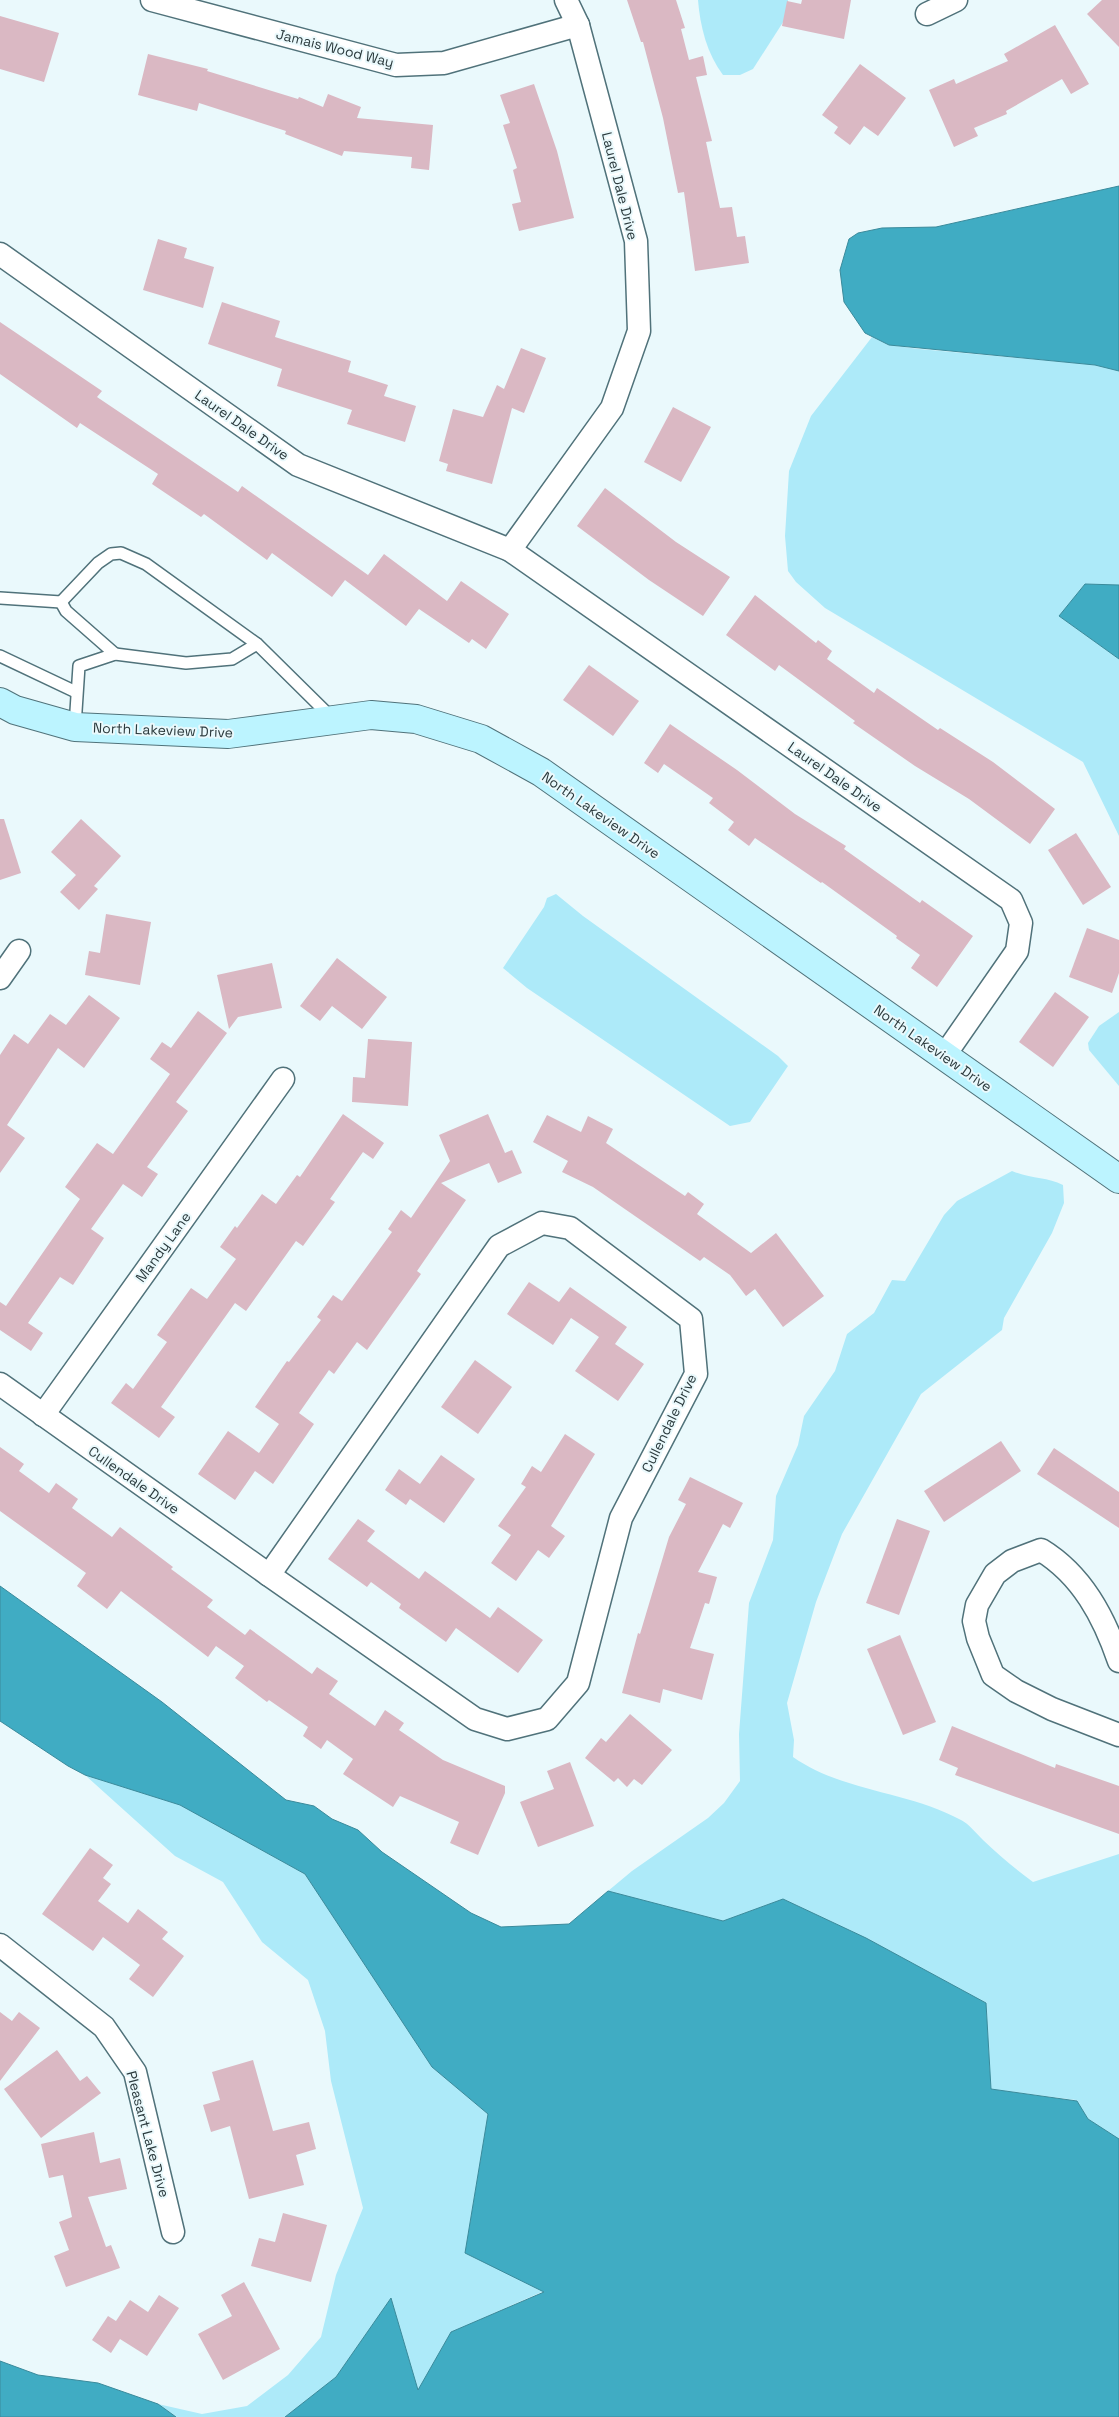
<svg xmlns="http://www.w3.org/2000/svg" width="1119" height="2417" font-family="'Space Grotesk',sans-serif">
<rect width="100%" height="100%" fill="#eaf9fc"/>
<!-- green -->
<g fill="#adeaf9">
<path d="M698 0H788L787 16 753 69 740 75H723C707 54 700 26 698 0Z"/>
<path d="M872 337 889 345 919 349 1095 365 1119 371V585L1085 584 1059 616 1119 659V836L1083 762 825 608 796 582 788 571 785 536 789 471 811 416Z"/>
<path d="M556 894 583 916 778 1056 788 1066 750 1122 730 1126 527 988 503 968 544 907 547 898Z"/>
<path d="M1119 1012V1086L1089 1050 1088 1043 1099 1026Z"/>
<path d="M1012 1171C1031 1179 1047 1177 1063 1185L1064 1203 1052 1233 1004 1318 1002 1330 921 1394 842 1534 816 1602 787 1703 794 1740 793 1757C843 1792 908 1791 961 1820 969 1824 976 1833 983 1840 999 1855 1015 1869 1033 1882L1119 1854V2139L1088 2119 1076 2100 991 2089 986 2003 866 1938 783 1899 723 1921 608 1891 632 1871 708 1818 724 1803 740 1781 739 1734 749 1603 773 1540 776 1496 798 1445 804 1416 835 1371 847 1334 874 1313 892 1280 905 1281 944 1215 957 1201Z"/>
<path d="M85 1775 180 1805 305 1874 432 2067 488 2114 465 2253 544 2291 451 2332 418 2391 391 2298 336 2377 285 2417H176L158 2404 202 2414 247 2406 288 2375 321 2337 336 2275 363 2208 331 2081 325 2031 308 1980 262 1942 223 1882 175 1856Z"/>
</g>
<!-- water -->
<g fill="#40acc3" stroke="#3a8a9b">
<path d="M1119 186V371L1095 365 889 345 865 333 844 302 840 270 849 239 858 233 882 228 936 227Z"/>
<path d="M1085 584 1119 585V659L1059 616Z"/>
<path d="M0 1586 162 1702 286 1800 314 1806 332 1819 358 1830 382 1852 471 1913 501 1927 569 1924 608 1891 723 1921 783 1899 866 1938 986 2003 991 2089 1077 2101 1088 2119 1119 2139V2417H285L336 2377 391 2298 418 2390 451 2332 544 2292 465 2253 488 2114 432 2067 305 1874 180 1805 85 1775 68 1766 0 1721Z"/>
<path d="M0 2361 38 2375 98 2383 158 2404 176 2417H0Z"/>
</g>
<!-- building -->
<g fill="#dab8c3">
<path d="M627 0H676L685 28 681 29 689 60 703 56 707 75 696 77 712 141 706 142 720 208 732 207 737 237 745 236 749 263 695 271 684 192 678 193 663 118 643 42H641Z"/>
<path d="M802 0H851L844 39 782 26 787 1 801 4Z"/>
<path d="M1102 0H1119V47L1087 14Z"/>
<path d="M0 16 59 33 44 82 0 69Z"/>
<path d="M1055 25 1089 84 1071 94 1062 79 1006 111 1007 114 974 128 978 136 954 147 929 90 954 79 956 84 1008 61 1004 54Z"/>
<path d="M148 54 208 69 207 71 298 99 299 97 323 107 328 94 361 107 357 118 433 125 429 170 411 168 412 157 344 151 342 156 285 134 286 131 199 103 197 111 138 95Z"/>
<path d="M860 64 906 98 878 136 864 126 850 145 834 133 838 127 822 115Z"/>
<path d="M534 84 557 151 574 218 519 231 512 204 521 202 513 170 517 168 503 125 510 123 500 95Z"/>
<path d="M158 239 187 248 184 258 214 267 203 308 143 290Z"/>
<path d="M222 302 280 321 275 337 351 361 348 372 388 385 384 396 416 406 405 442 347 424 352 410 277 386 282 369 208 344Z"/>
<path d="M0 322 102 391 97 397 238 492 242 486 368 575 384 554 447 601 461 581 509 614 486 649 472 639 469 643 419 609 406 626 345 580 332 597 272 553 267 560 204 514 201 517 152 484 158 474 80 423 77 428 0 374Z"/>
<path d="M521 348 546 358 524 413 512 408 492 484 446 471 448 464 439 461 453 409 483 417 497 385 504 389Z"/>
<path d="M673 407 711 427 681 482 644 462Z"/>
<path d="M605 488 676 542 730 577 703 616 649 580 577 526Z"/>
<path d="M755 595 816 643 818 640 832 651 827 659 874 693 877 688 938 730 940 728 993 762 1055 809 1030 844 969 799 915 766 853 723 855 721 779 665 775 671 726 635Z"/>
<path d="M589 665 639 701 613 736 563 700Z"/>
<path d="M670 724 737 770 795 814 846 846 844 849 920 903 922 900 973 936 937 987 911 968 920 955 896 938 897 936 822 882 821 883 755 838 749 846 728 830 734 822 709 803 713 798 664 764 658 773 644 763Z"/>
<path d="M0 819H4L21 873 0 880Z"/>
<path d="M81 819 121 856 94 886 98 889 79 910 60 892 76 875 51 852Z"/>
<path d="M1076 833 1111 887 1083 905 1048 850Z"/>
<path d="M106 914 151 922 140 985 85 975 89 951 100 953Z"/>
<path d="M1087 928 1119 940V973L1112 993 1069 977Z"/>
<path d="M337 958 387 997 362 1029 332 1006 320 1021 300 1006Z"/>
<path d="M272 963 282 1008 238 1017 229 1029 217 975Z"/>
<path d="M1055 992 1089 1017 1053 1067 1019 1042Z"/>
<path d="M89 995 120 1018 84 1068 58 1048 7 1125 25 1138 0 1173V1055L14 1034 28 1044 50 1014 66 1025Z"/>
<path d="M198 1011 227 1033 176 1102 188 1111 147 1167 158 1174 142 1197 123 1184 91 1229 104 1238 73 1285 60 1277 28 1323 43 1333 31 1351 0 1330V1302L6 1306 80 1199 65 1187 97 1143 113 1154 170 1074 150 1059 162 1042 171 1048Z"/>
<path d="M368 1039 412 1042 408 1106 352 1102 353 1077 365 1078Z"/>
<path d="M343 1114 384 1143 373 1159 363 1152 330 1199 335 1202 303 1246 296 1241 246 1311 235 1303 161 1407 175 1417 159 1438 111 1403 126 1383 133 1389 167 1342 157 1335 191 1288 207 1299 236 1259 220 1247 235 1226 237 1228 262 1194 276 1204 297 1175 300 1177Z"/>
<path d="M488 1114 505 1153 512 1150 522 1173 498 1183 489 1163 441 1183 466 1200 417 1271 421 1274 367 1350 357 1342 334 1374 329 1370 299 1413 314 1424 273 1484 255 1471 235 1500 198 1474 228 1431 259 1453 279 1424 255 1407 287 1361 289 1362 321 1320 317 1317 333 1295 342 1301 392 1232 388 1229 401 1210 411 1218 450 1161 439 1135Z"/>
<path d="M547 1115 581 1132 588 1116 613 1129 606 1143 685 1196 688 1192 704 1204 697 1214 751 1253 776 1233 824 1296 783 1327 755 1289 746 1296 730 1275 704 1257 700 1261 593 1187 562 1172 568 1161 533 1142Z"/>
<path d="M529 1282 559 1302 570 1287 627 1327 615 1344 644 1364 618 1401 575 1371 599 1337 571 1318 553 1345 507 1314Z"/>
<path d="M475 1360 512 1387 478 1434 441 1407Z"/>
<path d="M565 1434 595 1454 551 1526 565 1536 549 1558 538 1550 516 1581 491 1563 511 1535 498 1526 526 1487 521 1484 532 1466 541 1472Z"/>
<path d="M1001 1441 1021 1471 944 1522 924 1491Z"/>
<path d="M0 1447 24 1464 19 1471 49 1493 56 1483 78 1499 72 1508 112 1537 120 1527 173 1567 171 1569 213 1600 207 1607 245 1635 250 1629 312 1674 317 1667 338 1681 329 1694 375 1726 385 1710 404 1723 399 1730 443 1760 505 1786V1793L478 1855 450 1843 459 1822 400 1796 393 1807 343 1774 353 1759 327 1740 321 1749 303 1736 308 1727 269 1700 267 1702 235 1678 244 1666 216 1646 208 1657 121 1591 107 1609 77 1586 86 1573 0 1511Z"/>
<path d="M1054 1448 1119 1492V1528L1037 1474Z"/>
<path d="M441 1455 475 1479 444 1523 410 1499 406 1505 385 1490 399 1469 420 1484Z"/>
<path d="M690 1477 743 1503 730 1528 723 1524 698 1572 717 1577 709 1604 705 1603 690 1648 714 1654 702 1700 663 1689 660 1703 622 1693 638 1633 640 1634 669 1537 686 1504 678 1500Z"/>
<path d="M358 1519 375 1531 367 1541 419 1579 425 1571 490 1618 498 1607 543 1640 518 1673 456 1628 446 1642 399 1608 401 1604 371 1582 367 1587 328 1559Z"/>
<path d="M897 1519 930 1531 899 1615 866 1603Z"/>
<path d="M900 1635 936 1722 903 1735 867 1649Z"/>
<path d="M630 1714 672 1750 642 1785 634 1779 627 1787 618 1778 614 1782 585 1758 601 1738 606 1742Z"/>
<path d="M952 1726 1055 1768 1056 1764 1119 1786V1834L955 1775 958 1768 939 1760Z"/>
<path d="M570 1762 594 1826 538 1847 520 1802 554 1789 547 1771Z"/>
<path d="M90 1848 113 1865 103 1878 111 1884 98 1901 128 1923 138 1909 168 1932 162 1939 184 1956 153 1997 129 1979 140 1965 103 1937 93 1951 42 1914Z"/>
<path d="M0 2012 12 2021 19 2012 40 2028 0 2081Z"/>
<path d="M57 2050 80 2081 87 2076 101 2093 41 2138 4 2089Z"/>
<path d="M253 2060 273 2131 309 2122 316 2149 296 2155 304 2185 249 2199 230 2126 211 2132 203 2105 220 2100 212 2072Z"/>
<path d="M94 2132 100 2163 120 2158 127 2189 88 2197 106 2247 111 2245 120 2268 66 2287 54 2256 69 2250 59 2222 72 2217 63 2175 49 2178 41 2144Z"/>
<path d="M283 2213 327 2225 311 2282 251 2266 259 2238 275 2242Z"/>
<path d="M244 2282 280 2349 223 2380 198 2334 232 2316 221 2295Z"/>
<path d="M159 2295 179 2308 147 2356 120 2339 111 2353 92 2340 108 2316 116 2321 130 2300 148 2312Z"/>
</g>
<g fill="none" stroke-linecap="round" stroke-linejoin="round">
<!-- lane casing -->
<g stroke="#50727a" stroke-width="14">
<g id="lane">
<path d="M0 598 61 602"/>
<path d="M61 602 98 563 111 554 121 553 146 564 257 644 331 717"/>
<path d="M61 602 66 611 115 654"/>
<path d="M0 656 76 692"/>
<path d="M75 726 79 666 115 654 186 663 232 659 257 644"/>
</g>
</g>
<!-- street casing -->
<g stroke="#50727a" stroke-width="25">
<g id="street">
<path d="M152 0 396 65 444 63 578 25"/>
<path d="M927 14 956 0"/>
<path d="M0 254 298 465 510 550 1011 900 1021 923 1017 951 944 1056"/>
<path d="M510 550 612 408 639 331 636 241 578 25 566 0"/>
<path d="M0 978 19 951"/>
<path d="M542 1223 570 1228 691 1319 696 1374 621 1518 578 1683 547 1719 507 1729 475 1719 269 1575 499 1246Z"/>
<path d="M0 1384 269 1575"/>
<path d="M43 1415 283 1079"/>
<path d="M1119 1661C1104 1617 1082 1575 1041 1550L1012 1561 995 1574 977 1605 974 1621 978 1638 993 1675 1016 1691 1052 1709 1119 1735"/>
<path d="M0 1945 104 2027 135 2072 173 2232"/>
</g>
</g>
<!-- secondary casing -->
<g stroke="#50727a" stroke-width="30">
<path id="secondary" d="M0 702 15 710 75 727 228 734 371 715 416 719 481 739 541 772 1119 1179"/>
</g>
<!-- lane -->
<use href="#lane" stroke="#fff" stroke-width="11"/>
<!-- street -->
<use href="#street" stroke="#fff" stroke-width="22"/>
<!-- secondary -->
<use href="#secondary" stroke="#bcf4ff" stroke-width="28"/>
</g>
<g text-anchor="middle" stroke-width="4" stroke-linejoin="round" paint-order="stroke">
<!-- street labels -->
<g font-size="14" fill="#2c3b3e" stroke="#eaf9fc">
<text transform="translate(335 48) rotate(14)" y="5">Jamais Wood Way</text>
<text transform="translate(620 186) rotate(76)" y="5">Laurel Dale Drive</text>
<text transform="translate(242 425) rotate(35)" y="5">Laurel Dale Drive</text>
<text transform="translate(163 730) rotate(2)" y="5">North Lakeview Drive</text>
<text transform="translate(835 777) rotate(35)" y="5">Laurel Dale Drive</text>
<text transform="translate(601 815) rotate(35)" y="5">North Lakeview Drive</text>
<text transform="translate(933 1048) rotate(35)" y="5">North Lakeview Drive</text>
<text transform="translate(163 1247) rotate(-54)" y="5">Mandy Lane</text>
<text transform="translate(669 1423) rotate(-64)" y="5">Cullendale Drive</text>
<text transform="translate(134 1480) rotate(35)" y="5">Cullendale Drive</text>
<text transform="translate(148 2134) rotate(75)" y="5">Pleasant Lake Drive</text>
</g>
</g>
</svg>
